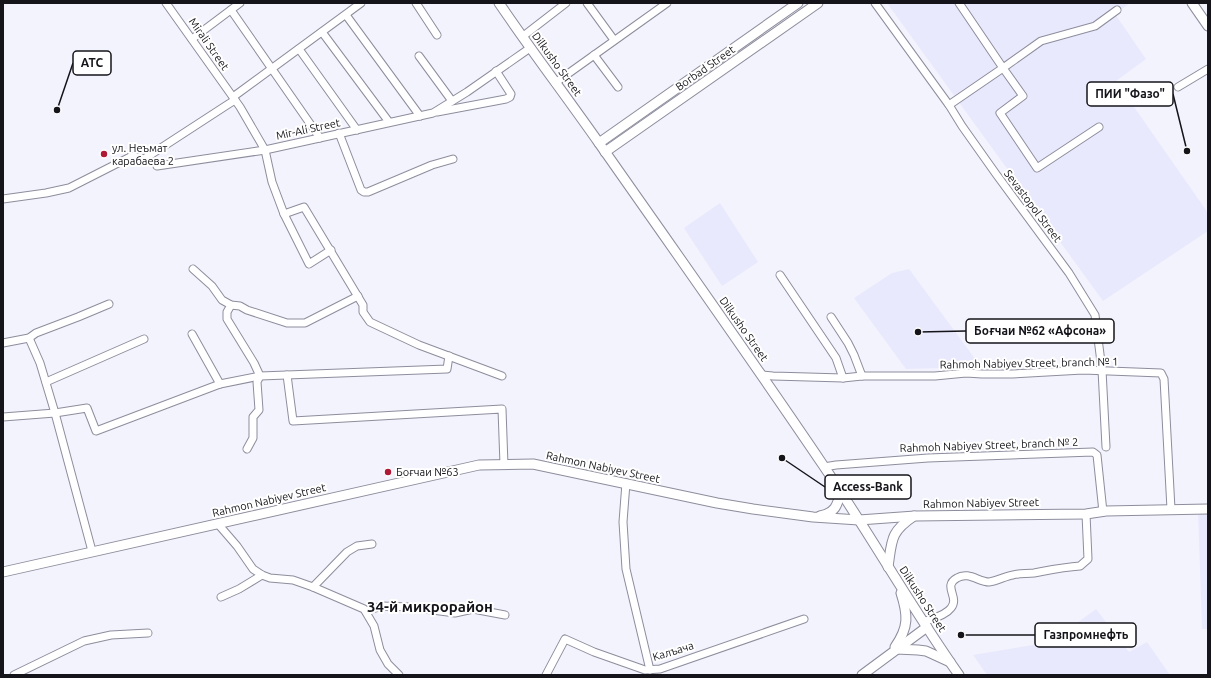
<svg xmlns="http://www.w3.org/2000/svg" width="1211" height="678" font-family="Ubuntu,sans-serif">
<rect width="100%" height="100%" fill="#f3f3fd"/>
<!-- built -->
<g fill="#e9e9fd">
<path d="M887 3H1130L1115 14 1146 59 1116 81 1208 213V231L1103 301Z"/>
<path d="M720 203 758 262 722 286 684 228Z"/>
<path d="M909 269 981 367 906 369 854 298 892 273Z"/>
<path d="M1198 513H1208V629H1202Z"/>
<path d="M1096 609 1129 652 1147 642 1170 675H987L973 655 1051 642Z"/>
</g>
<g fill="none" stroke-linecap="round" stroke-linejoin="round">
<!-- street casing -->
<g stroke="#8d8d9d" stroke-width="9">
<g id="street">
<path d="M166 3 240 107 265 150 433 113 467 92 530 48"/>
<path d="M416 3 437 35"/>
<path d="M587 3 614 40"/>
<path d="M875 3 949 105 962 126 996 174 1069 273 1095 315 1102 370 1106 447"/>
<path d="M231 10 320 138"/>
<path d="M346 15 420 116"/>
<path d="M322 32 389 122"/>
<path d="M522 37 566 3"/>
<path d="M192 39 240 3"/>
<path d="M299 49 357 130"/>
<path d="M594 55 618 87"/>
<path d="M419 56 452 101"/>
<path d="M555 83 667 3"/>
<path d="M1178 87 1208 69"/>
<path d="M233 97 361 3"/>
<path d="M949 105 1003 68 959 3"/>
<path d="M437 112 506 99 510 97 511 94 496 71"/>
<path d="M1099 127 1037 168 1000 113 1023 96 1003 68 1041 41 1095 26 1117 10"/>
<path d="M339 133 361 190 364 192H368L432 165 453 159"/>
<path d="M157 166 265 150 272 182 284 214 309 264 331 250"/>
<path d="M3 199 46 193 69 188 132 156 144 159 227 105 235 100"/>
<path d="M284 214 304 207 363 305V312L370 322 419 345 502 376"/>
<path d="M193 269 212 286 222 300 231 305 240 306 247 310 287 323H305L358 296"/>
<path d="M780 275 836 358 843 378"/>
<path d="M231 305 227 312V319L254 363 260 376 257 382 259 410 253 417V438L247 449"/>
<path d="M831 317 848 343 854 355 862 376"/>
<path d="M192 334 220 384"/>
<path d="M29 338 40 363 55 413 92 551"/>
<path d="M3 343 29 338 36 333 78 317 109 304"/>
<path d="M287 375 293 421 502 409 504 465"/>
<path d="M761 375 773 376 843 378 862 376H935L966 373 982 374H1012L1083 370 1161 373 1164 379 1171 509"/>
<path d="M46 382 144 339"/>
<path d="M3 417 55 413 87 408 96 431 220 384 260 376 447 369 449 356"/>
<path d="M824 467 836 465 928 458 1093 452 1097 455 1103 512"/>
<path d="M626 483 623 522 626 569 650 670"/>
<path d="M218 524 237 546 253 569 262 575 270 578 293 580 313 587 364 609 374 626 380 650 388 664 399 675"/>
<path d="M313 587 347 552 357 546 372 544"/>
<path d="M221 597 239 589 262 575"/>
<path d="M366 611 382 606 410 607 455 613 473 609 505 615"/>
<path d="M924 622C932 618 945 616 951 608 960 597 942 586 957 578 968 571 979 582 989 582 998 581 1005 576 1013 575 1020 573 1027 574 1034 573 1050 570 1064 567 1080 566L1088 559 1086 514"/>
<path d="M14 675 84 641 111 635 148 633"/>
<path d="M546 675 565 639 594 652 645 670 660 669 804 619"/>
</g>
</g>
<!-- secondary casing -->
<g stroke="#8d8d9d" stroke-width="11">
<g id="secondary">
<path d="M499 3C531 50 566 96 599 143 674 250 750 357 823 465 870 534 911 607 959 675"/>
<path d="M1192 3 1208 26"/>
<path d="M599 143 798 3"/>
<path d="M605 152 818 3"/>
<path d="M820 516C835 513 837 506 841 492"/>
<path d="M888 567C892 540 890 532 914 516"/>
<path d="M3 572 479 465 533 464 717 503 753 509 813 517 859 520 915 516 1086 514 1106 511 1208 509"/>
<path d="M895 647C909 627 908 615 901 593"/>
<path d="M896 649 918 650 926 651 950 662"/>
<path d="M862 675 927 627"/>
</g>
</g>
<!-- street -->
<use href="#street" stroke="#fff" stroke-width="7"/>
<!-- secondary -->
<use href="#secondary" stroke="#fff" stroke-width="9"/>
</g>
<!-- markers -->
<g fill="#ae1a36" stroke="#fff" stroke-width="1.5">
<circle cx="104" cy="154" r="4"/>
<circle cx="388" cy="472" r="4"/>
</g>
<g text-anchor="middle" stroke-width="4" stroke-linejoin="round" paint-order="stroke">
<!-- street labels -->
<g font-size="11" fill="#14141a" stroke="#fff">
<text transform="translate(209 44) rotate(55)" y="4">Mirali Street</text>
<text transform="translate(557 64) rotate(54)" y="4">Dilkusho Street</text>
<text transform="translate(705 68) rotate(-35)" y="4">Borbad Street</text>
<text transform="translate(308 129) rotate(-12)" y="4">Mir-Ali Street</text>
<text transform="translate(1033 206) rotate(53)" y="4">Sevastopol Street</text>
<text transform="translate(744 329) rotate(55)" y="4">Dilkusho Street</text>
<text transform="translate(1029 363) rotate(-1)" y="4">Rahmoh Nabiyev Street, branch № 1</text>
<text transform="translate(989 445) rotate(-2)" y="4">Rahmoh Nabiyev Street, branch № 2</text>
<text transform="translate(603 467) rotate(12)" y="4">Rahmon Nabiyev Street</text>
<text transform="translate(269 500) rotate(-13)" y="4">Rahmon Nabiyev Street</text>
<text transform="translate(981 503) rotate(-1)" y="4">Rahmon Nabiyev Street</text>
<text transform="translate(923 599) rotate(57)" y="4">Dilkusho Street</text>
<text transform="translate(673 651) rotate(-17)" y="4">Калъача</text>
</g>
<!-- poi labels -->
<g font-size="11" fill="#14141a" stroke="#fff" text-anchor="start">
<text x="112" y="152">ул. Неъмат<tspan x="112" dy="13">карабаева 2</tspan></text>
<text x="396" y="476">Боғчаи №63</text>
</g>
<!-- district labels -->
<g font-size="15" font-weight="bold" fill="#14141a" stroke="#fff">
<text x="430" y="612">34-й микрорайон</text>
</g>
</g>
<!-- callouts -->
<path fill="none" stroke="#14141a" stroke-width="1.5" d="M57 110L73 63M1187 151L1173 94M918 332L966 331M782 458L825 487M961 635L1035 635"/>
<g fill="#14141a" stroke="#fff" stroke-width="1.5">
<circle cx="57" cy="110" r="4"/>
<circle cx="1187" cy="151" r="4"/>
<circle cx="918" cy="332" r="4"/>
<circle cx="782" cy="458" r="4"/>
<circle cx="961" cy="635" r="4"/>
</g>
<g fill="#fff" stroke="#14141a" stroke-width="1.5">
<rect x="73" y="51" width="38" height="24" rx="4"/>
<rect x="1087" y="82" width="86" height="24" rx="4"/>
<rect x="966" y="319" width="148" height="24" rx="4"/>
<rect x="825" y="475" width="86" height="24" rx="4"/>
<rect x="1035" y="623" width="101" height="24" rx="4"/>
</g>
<g font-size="12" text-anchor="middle" font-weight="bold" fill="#14141a">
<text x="92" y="67">АТС</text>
<text x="1130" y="98">ПИИ "Фазо"</text>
<text x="1040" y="335">Боғчаи №62 «Афсона»</text>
<text x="868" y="491">Access-Bank</text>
<text x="1086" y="639">Газпромнефть</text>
</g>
<!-- border -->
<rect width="1211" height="678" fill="none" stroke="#14141a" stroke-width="8"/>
</svg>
